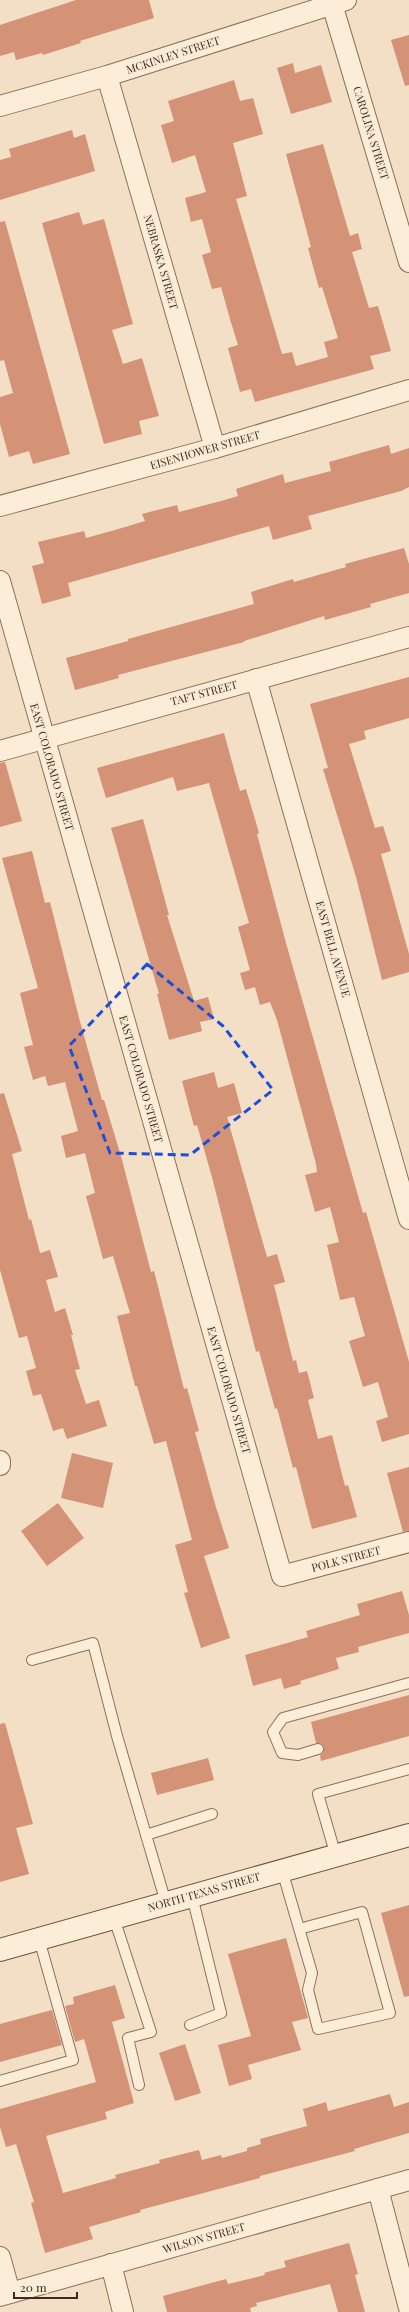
<svg xmlns="http://www.w3.org/2000/svg" width="409" height="2312" font-family="'Playfair Display',serif">
<rect width="100%" height="100%" fill="#f2dfc5"/>
<!-- building -->
<g fill="#d49277">
<path d="M76 0H149L154 18 80 41 81 43 43 55 42 53 16 60 14 52 0 56V25Z"/>
<path d="M409 35V85L405 86 391 40Z"/>
<path d="M293 63 295 73 321 65 332 102 291 114 277 68Z"/>
<path d="M234 80 240 101 253 98 263 134 233 143 247 196 236 199 282 354 292 352 296 366 328 357 324 342 338 338 322 287 319 288 308 248 311 247 286 154 323 144 350 236 358 233 362 249 352 252 369 308 378 306 391 351 370 356 374 369 255 402 251 389 240 392 228 348 238 345 230 319 221 287 212 289 202 255 211 252 202 219 191 222 185 198 206 192 195 155 172 163 161 125 174 121 168 101Z"/>
<path d="M72 130 74 138 85 134 95 171 0 200V160L11 157 9 149Z"/>
<path d="M79 212 83 225 104 219 133 324 112 330 123 364 142 358 159 416 139 421 142 434 104 444 42 223Z"/>
<path d="M5 221 70 454 33 464 29 451 9 457 0 424V397L13 393 4 360 0 361V222Z"/>
<path d="M389 445 391 454 409 448V487L401 491 308 516 312 529 273 540 269 526 68 583 71 596 42 604 32 566 44 563 38 542 84 531 86 538 115 530 145 521 142 514 177 505 179 512 221 501 238 496 236 489 283 474 285 483 331 471 329 462Z"/>
<path d="M404 548 409 564V593L370 604 371 607 325 620 324 616 244 641V642L118 675 119 678 75 690 66 658 128 641V639L254 604 251 592 293 579 294 582 346 567 345 564Z"/>
<path d="M409 677V718L364 731 366 739 349 744 375 828 383 826 391 851 381 854 409 954V972L382 980 356 877 323 769 328 768 310 704Z"/>
<path d="M224 733 240 791 246 789 259 833 257 834 286 943 363 1213 366 1212 409 1362V1434L382 1442 376 1421 388 1417 378 1382 363 1387 349 1341 365 1336 354 1297 340 1300 327 1245 339 1242 330 1207 315 1212 305 1175 317 1172 316 1164 277 1020 270 1002 260 1005 255 987 245 990 240 973 250 970 238 927 249 923 209 783 177 791 173 777 106 798 97 768Z"/>
<path d="M5 762 22 821 0 827V763Z"/>
<path d="M143 819 169 915H167L194 1001 208 997 214 1019 200 1022 202 1031 169 1040 157 994H159L111 828Z"/>
<path d="M32 851 45 903 50 902 79 1018 102 1100H104L121 1156 151 1272 154 1271 184 1389 187 1388 199 1431 195 1432 215 1504 229 1548 204 1556 230 1638 201 1648 184 1593 188 1592 175 1545 192 1540 166 1441 154 1444 137 1386H135L117 1316 130 1313 113 1256 103 1259 86 1196 95 1193 85 1153 66 1158 61 1136 78 1131 65 1082 48 1086 45 1076 33 1080 24 1047 33 1045 20 993 38 988 2 858Z"/>
<path d="M214 1072 218 1088 234 1083 242 1113 227 1117 267 1257 277 1254 285 1282 274 1285 293 1361 296 1360 299 1373 307 1371 314 1398 308 1400 318 1439 332 1435 345 1486 348 1485 357 1517 312 1529 296 1467 293 1468 277 1408 275 1409 259 1351 256 1352 212 1177 197 1125 194 1126 182 1081Z"/>
<path d="M4 1093 22 1151 12 1154 29 1220 31 1219 40 1253 50 1250 58 1277 46 1280 55 1312 65 1308 73 1335H71L80 1369 75 1370 86 1404 99 1400 107 1426 67 1439 63 1428 53 1431 41 1394 33 1396 26 1371 36 1368 27 1336 19 1338 0 1270V1094Z"/>
<path d="M72 1453 113 1463 103 1508 61 1498Z"/>
<path d="M409 1467V1531L403 1532 387 1473Z"/>
<path d="M58 1503 84 1538 47 1566 21 1531Z"/>
<path d="M402 1591 409 1615V1633L358 1647 359 1652 336 1658 339 1669 300 1681 301 1684 284 1689 281 1678 253 1686 245 1655 308 1637 306 1631 360 1615 357 1604Z"/>
<path d="M409 1695V1736L321 1761 320 1755 323 1753 324 1748 322 1744 316 1743 311 1722Z"/>
<path d="M5 1723 33 1824 16 1828 29 1874 0 1882V1724Z"/>
<path d="M208 1758 214 1780 157 1795 151 1773Z"/>
<path d="M409 1905V1996L404 1997 381 1913Z"/>
<path d="M286 1938 308 2018 292 2022 301 2050 248 2065 252 2079 229 2086 218 2045 251 2036 228 1954Z"/>
<path d="M115 1985 125 2018 112 2022 134 2103 105 2112 107 2119 46 2136 63 2193 116 2178 115 2175 160 2163 159 2160 199 2150 202 2160 221 2155 222 2158 247 2151V2148L261 2144 260 2139 307 2126 303 2109 326 2102 328 2111 390 2094 394 2107 409 2102V2133L354 2149 355 2151 260 2176V2178L140 2210 141 2212 89 2227 93 2239 45 2253 31 2203 34 2202 16 2144 6 2147 0 2127V2109L96 2082 84 2039 75 2042 65 2006 74 2004 73 1997Z"/>
<path d="M52 2010 62 2045 0 2062V2024Z"/>
<path d="M185 2044 201 2093 175 2101 159 2053Z"/>
<path d="M349 2243 358 2274 355 2275 365 2312H338L330 2284 256 2303 257 2306 250 2308 251 2312H167L163 2296 226 2279 228 2284 265 2275 264 2273 286 2267 284 2261Z"/>
</g>
<g fill="none" stroke-linecap="round" stroke-linejoin="round">
<!-- lane casing -->
<g stroke="#906f59" stroke-width="12">
<g id="lane">
<path d="M32 1660 93 1643 117 1736 166 1903"/>
<path d="M318 1749 298 1755 282 1753 273 1732 283 1718 409 1683"/>
<path d="M146 1835 212 1814"/>
<path d="M336 1856 318 1794 409 1769"/>
<path d="M282 1870 312 1973 308 1990 318 2029 390 2013 362 1912 299 1929"/>
<path d="M114 1918 151 2032 128 2038 139 2085"/>
<path d="M190 2025 221 2013 192 1896"/>
<path d="M0 2081 73 2060 39 1939"/>
</g>
</g>
<!-- street casing -->
<g stroke="#906f59" stroke-width="22">
<g id="street">
<path d="M332 4 409 262"/>
<path d="M107 76 215 448"/>
<path d="M0 106 107 76 346 0"/>
<path d="M0 506 215 448 409 390"/>
<path d="M0 581 282 1576 409 1542"/>
<path d="M256 679 409 1219"/>
<path d="M0 751 409 637"/>
<path d="M0 1461V1465"/>
<path d="M378 2189 409 2308"/>
<path d="M0 2257 10 2293"/>
<path d="M111 2264 123 2312"/>
<path d="M0 2296 409 2180"/>
</g>
</g>
<!-- secondary casing -->
<g stroke="#71503c" stroke-width="24">
<path id="secondary" d="M0 1950 409 1835"/>
</g>
<!-- lane -->
<use href="#lane" stroke="#fcedd9" stroke-width="10"/>
<!-- street -->
<use href="#street" stroke="#fcedd9" stroke-width="20"/>
<!-- secondary -->
<use href="#secondary" stroke="#fcedd9" stroke-width="22"/>
</g>
<!-- marked area -->
<path fill="none" stroke="#1d4ed8" stroke-width="3" stroke-dasharray="8 5" stroke-linejoin="round" d="M147 964 223 1026 273 1090 190 1155 110 1153 69 1046Z"/>
<g text-anchor="middle" stroke-width="3.5" stroke-linejoin="round" paint-order="stroke">
<!-- street labels -->
<g font-size="11" fill="#3e291e" stroke="#f9ead5">
<text transform="translate(173 55) rotate(-18)" y="4">MCKINLEY STREET</text>
<text transform="translate(371 133) rotate(73)" y="4">CAROLINA STREET</text>
<text transform="translate(161 262) rotate(74)" y="4">NEBRASKA STREET</text>
<text transform="translate(205 450) rotate(-16)" y="4">EISENHOWER STREET</text>
<text transform="translate(204 693) rotate(-15)" y="4">TAFT STREET</text>
<text transform="translate(52 767) rotate(74)" y="4">EAST COLORADO STREET</text>
<text transform="translate(333 949) rotate(74)" y="4">EAST BELL AVENUE</text>
<text transform="translate(141 1079) rotate(74)" y="4">EAST COLORADO STREET</text>
<text transform="translate(229 1390) rotate(74)" y="4">EAST COLORADO STREET</text>
<text transform="translate(346 1559) rotate(-15)" y="4">POLK STREET</text>
<text transform="translate(204 1892) rotate(-16)" y="4">NORTH TEXAS STREET</text>
<text transform="translate(204 2238) rotate(-16)" y="4">WILSON STREET</text>
</g>
</g>
<!-- scale -->
<path d="M14 2292v6h63v-6" fill="none" stroke="#3e291e" stroke-width="2"/>
<text x="20" y="2292" font-size="12" fill="#3e291e" stroke="#f9ead5" stroke-width="3" paint-order="stroke">20 m</text>
</svg>
